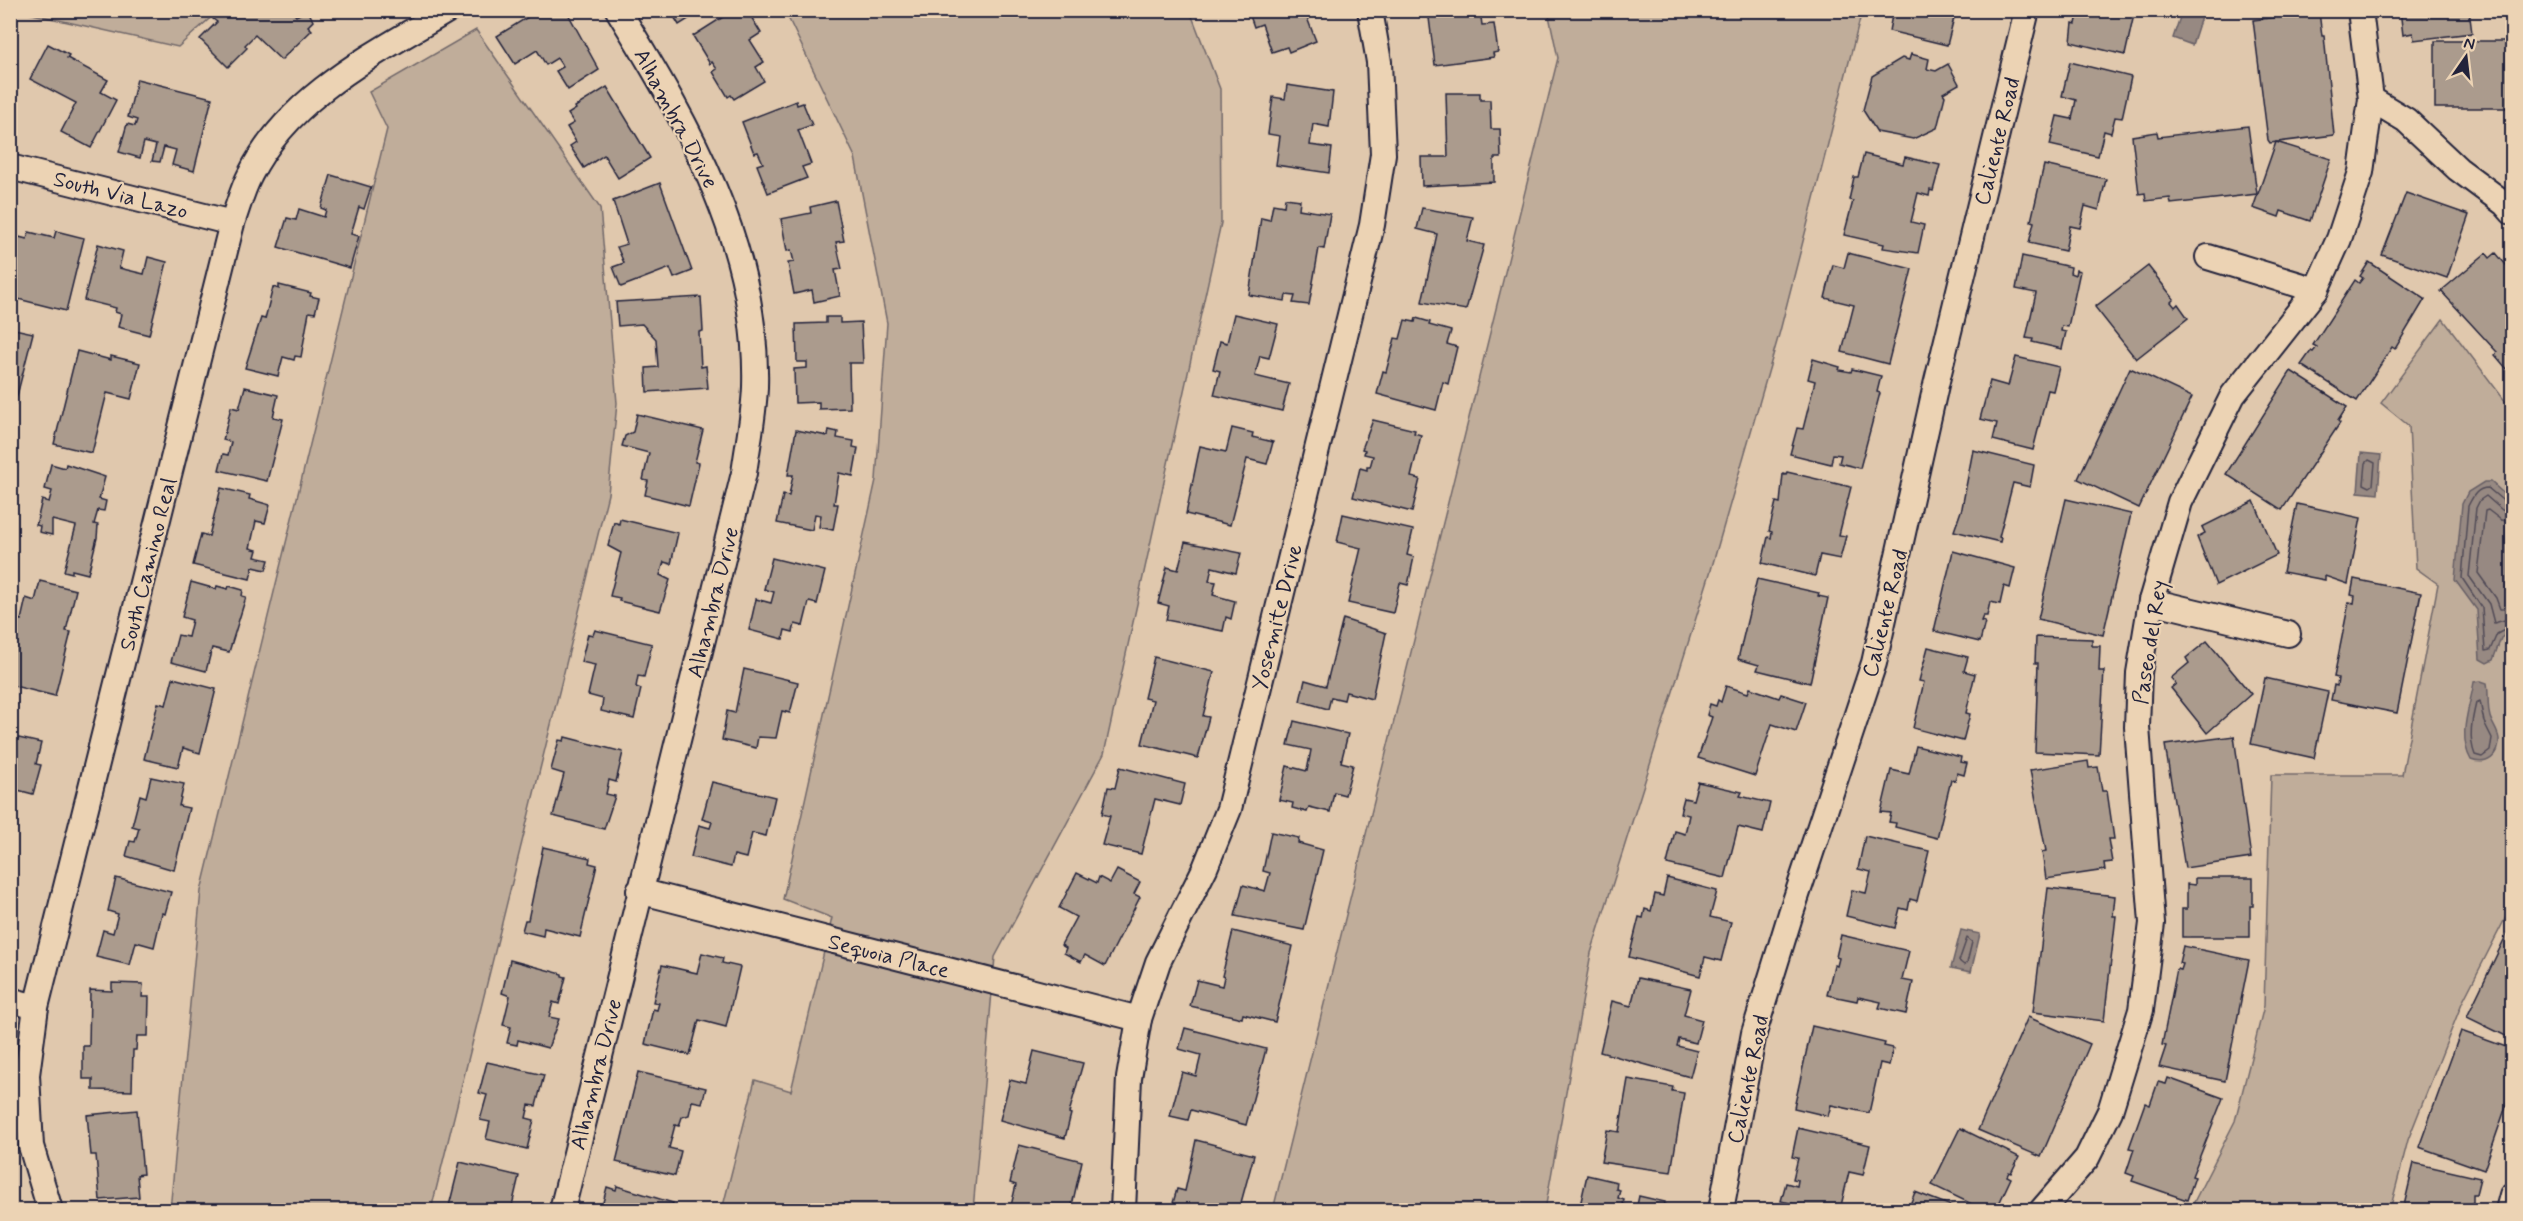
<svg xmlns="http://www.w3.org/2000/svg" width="2523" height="1221" font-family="Mynerve,sans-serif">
<rect width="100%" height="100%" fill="#e0c8ad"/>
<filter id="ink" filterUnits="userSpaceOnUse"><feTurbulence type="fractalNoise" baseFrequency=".0167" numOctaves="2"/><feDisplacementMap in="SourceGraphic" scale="12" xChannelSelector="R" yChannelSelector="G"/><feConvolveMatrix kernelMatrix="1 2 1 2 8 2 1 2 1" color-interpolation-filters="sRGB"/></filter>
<g filter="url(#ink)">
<!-- green -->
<g fill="#c0ad9a" stroke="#71686a" stroke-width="1.5">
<path d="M19 11H218L178 47Z"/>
<path d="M785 11H1190L1220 89 1221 223 1104 754 995 957 973 1210H722L755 1080 791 1091 832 918 783 899 876 480 887 323 855 157Z"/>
<path d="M1548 11H1862L1780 331 1711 570 1591 953 1545 1210H1273L1558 58Z"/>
<path d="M476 30 600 208 617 403 608 494 431 1210H170L201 891 387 129 369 92Z"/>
<path d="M2443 319 2512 410V905L2462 1003 2408 1140 2390 1210H2190L2235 1121 2264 1006 2271 775H2402L2438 584 2416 568 2409 426 2381 403Z"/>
</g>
<!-- water -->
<g fill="#978982" stroke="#686066" stroke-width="1.5">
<path d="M2182 11H2203L2192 45 2173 38Z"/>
<path d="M2361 453 2381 455 2378 494 2358 492Z"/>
<path d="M2484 482H2491L2512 501V630L2501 638 2493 660 2487 663 2480 659 2477 610 2455 580 2462 504 2468 492Z"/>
<path d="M2481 681 2487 683C2489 694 2487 706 2490 717 2492 724 2498 731 2499 739 2500 756 2487 766 2471 760 2457 735 2470 708 2474 682Z"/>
<path d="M1961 930 1980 934 1971 972 1951 968Z"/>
</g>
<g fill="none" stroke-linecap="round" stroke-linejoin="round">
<!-- shore -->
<g stroke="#514b57" stroke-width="1.5">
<path d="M2369 460 2375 463 2373 485 2370 487 2364 484 2366 463Z"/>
<path d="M2512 505 2507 504 2488 488C2477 488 2473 496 2468 506L2462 578 2482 608 2485 651 2490 650 2497 634 2512 626"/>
<path d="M2512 513 2502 510 2486 496 2480 500 2476 508 2469 576 2489 604 2494 623 2512 618"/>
<path d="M2512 522 2501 520 2488 510 2485 511 2478 573 2496 598 2500 609H2512"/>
<path d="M2480 701 2484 722 2492 738 2490 751 2482 757 2475 755C2468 737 2472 720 2476 703Z"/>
<path d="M1967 938 1972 942 1967 963 1964 965 1959 961Z"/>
</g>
</g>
<!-- building -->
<g fill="#ab9b8d" stroke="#22223b" stroke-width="1.5">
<path d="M221 10H291L296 16 308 10 313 21 308 26 312 30 281 60 255 35 245 45 247 48 228 67 200 39 217 22 213 19Z"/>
<path d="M539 10H566L599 70 568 90 556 71 563 67 557 58 546 65 537 50 515 64 497 36Z"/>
<path d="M670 10H703L679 25Z"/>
<path d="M734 10H747L761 33 750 40 764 62 756 67 764 81 734 99 731 95 728 97 713 72 717 69 712 62 710 64 693 36Z"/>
<path d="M1248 10H1304L1316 41 1289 52 1287 47 1272 52 1262 24 1254 27Z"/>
<path d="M1428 10H1480L1482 25 1494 24 1498 52 1493 53 1494 57 1435 65Z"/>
<path d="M1893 10H1959L1958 15 1955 14 1947 45 1889 31Z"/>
<path d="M2079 10H2135L2125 55 2071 42 2073 23 2076 24Z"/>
<path d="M2400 10H2469L2472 33 2414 40 2413 33 2403 35Z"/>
<path d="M2319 12 2322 36H2324L2334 135 2270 143 2268 140 2253 20Z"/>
<rect x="2435" y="41" width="77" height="67"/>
<path d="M48 44 69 55 67 58 108 80 101 92 116 100 91 148 61 132 76 103 30 79Z"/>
<path d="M1911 54 1929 59 1927 69 1936 71 1948 64 1959 84 1943 93 1945 96 1937 128 1913 139 1877 132 1863 110 1872 76 1902 58 1909 60Z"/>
<path d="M2070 62 2131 77 2122 118 2115 117 2111 133 2104 131 2098 156 2050 145 2057 116 2072 119 2076 100 2062 96Z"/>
<path d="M10 65 15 67 10 80Z"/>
<path d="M137 79 212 98 194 171 172 165 176 150 164 147 160 162 152 161 156 145 144 142 140 158 119 152 127 124 135 126 137 120 128 117Z"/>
<path d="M1287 85 1333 92 1329 127 1313 124 1310 145 1332 148 1329 173 1276 165 1280 136 1268 134 1273 97 1285 99Z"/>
<path d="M607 87 650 158 618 178 604 155 584 168 570 146 576 142 567 127 574 123 568 114 576 109 575 107Z"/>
<path d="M1446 93H1480V100H1490L1491 129H1500L1501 158H1494V182L1422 186 1421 157H1448Z"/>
<path d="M796 101 797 105 803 103 812 125 798 130 811 164 802 167 807 178 768 193 757 165 763 163 758 152 754 153 742 122Z"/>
<path d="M2248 126 2257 194 2171 204 2170 198 2146 201 2145 193 2139 194 2132 136 2157 132 2158 137Z"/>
<path d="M2276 142 2331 159 2310 221 2281 211 2279 217 2253 208Z"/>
<path d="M1864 154 1903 164 1905 157 1940 165 1933 191 1930 190 1929 196 1918 193 1911 222 1924 225 1918 253 1883 248 1884 244 1844 235 1853 201 1849 200 1854 177H1858Z"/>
<path d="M2044 165 2106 179 2099 210 2085 206 2080 228 2070 226 2065 251 2029 243 2034 222 2031 221Z"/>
<path d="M331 175 371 187 364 209 359 207 351 234 359 236 350 268 278 247 287 218 296 220 299 209 324 217 326 210 321 208Z"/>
<path d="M660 183 692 271 674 278 670 268 621 287 613 267 624 263 617 247 627 244 613 201Z"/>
<path d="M2406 193 2469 215 2447 278 2382 255Z"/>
<path d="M1285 198 1300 200 1299 209 1330 214 1324 249 1319 248 1309 305 1293 303 1295 296 1286 295 1285 301 1249 295 1261 218 1270 220 1273 204 1284 206Z"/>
<path d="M836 201 844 241 836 242 842 269 835 270 840 296 814 302 812 290 794 294 788 263 794 262 791 250 787 251 781 219 811 213 810 207Z"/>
<path d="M1422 208 1473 217 1467 241 1484 245 1466 310 1422 302 1437 234 1417 229Z"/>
<path d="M56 231 84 238 66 311 10 297 11 235 27 239 29 232 54 238Z"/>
<path d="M98 244 123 251 119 268 144 274 148 257 167 262 149 335 118 327 121 314 115 312 116 308 84 300Z"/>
<path d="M1848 253 1912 269 1888 364 1842 352 1854 305 1825 298 1833 265 1844 268Z"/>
<path d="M2486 253 2490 258 2496 253 2512 272V375L2495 355 2497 352 2441 291Z"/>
<path d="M2022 256 2071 267 2070 273 2075 275 2076 270 2080 271 2068 327 2062 326 2061 331 2066 332 2062 349 2032 342 2033 339 2026 338 2036 293 2016 289Z"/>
<path d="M2369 262 2425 299 2395 349 2392 347 2357 401 2301 365 2311 351 2313 352 2317 347 2313 345 2355 280 2359 283 2363 278 2360 276Z"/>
<path d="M2148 266 2174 299 2171 302 2175 307 2178 304 2188 318 2136 359 2095 307Z"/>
<path d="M279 285 311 293 310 296 319 298 315 313 309 312 301 357 295 356 294 360 283 357 278 376 245 368 261 318 265 319 273 287 279 289Z"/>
<path d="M701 297 703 331 699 332 701 367 706 366 708 388 647 392 646 368 658 367 656 339 642 324 618 326 616 302Z"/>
<path d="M1234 314 1278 324 1269 358 1260 356 1255 376 1289 384 1282 411 1214 395 1220 371 1213 369 1220 341 1227 343Z"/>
<path d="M826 317H840V323L861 322 863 363H849L850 408 819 409V402L795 403 794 369 807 368V362H797L796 324 826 323Z"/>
<path d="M1416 318 1430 322 1429 325 1451 331 1447 344 1457 347 1448 384 1443 382 1436 410 1377 394 1383 371 1386 372 1395 338 1400 339 1405 320 1415 322Z"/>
<path d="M10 328 33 333 10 423Z"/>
<path d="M77 351 111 360V356L140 363 131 399 107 393 92 453 54 444Z"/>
<path d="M2016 357 2059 367 2053 391 2048 390 2033 450 1993 440 1997 423 1980 419 1990 381 2008 386Z"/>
<path d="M1813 359 1840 367 1839 370 1851 372 1852 369 1881 376 1877 392 1880 393 1860 468 1839 463 1841 455 1833 454 1831 464 1790 454 1797 428 1803 429 1815 381 1808 379Z"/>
<path d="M2130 368 2192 397 2139 508 2078 479Z"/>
<path d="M2291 371 2347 407 2338 421 2340 423 2282 510 2226 474Z"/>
<path d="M245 387 278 395 273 417 283 419 267 481 219 470 223 454 228 455 231 442 223 440 231 407 239 409Z"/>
<path d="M637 414 703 430 695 462 699 463 689 506 645 495 648 481 643 480 649 453 622 446 625 436 633 432Z"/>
<path d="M1373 420 1415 430 1414 433 1421 435 1411 477 1420 479 1412 512 1353 497 1360 468 1367 470V467H1370L1373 456 1364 454 1365 450 1362 449Z"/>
<path d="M1232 428 1253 433 1252 437 1273 442 1267 464 1247 459 1230 525 1186 514 1200 446 1226 452Z"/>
<path d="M796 430 828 436 829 430 838 432 837 438 854 441 853 447 858 448 853 476 839 473 834 504H838L833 530 819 527 821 515 815 514 812 530 777 523 783 495 789 496 793 475H788Z"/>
<path d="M1973 450 2034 465 2030 487 2013 483 1999 537 2001 538 2000 542 1954 531 1962 508Z"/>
<path d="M10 455 15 456 10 472Z"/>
<path d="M51 464 65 468 66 464 105 477 99 499 106 501 104 511 98 510 94 524 98 525 97 538 88 574 72 570V573L64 571 76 526 52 520V535L39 532 40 526 36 525 42 500 49 502 52 491 45 489Z"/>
<path d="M1787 472 1851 487 1839 535 1846 536 1840 559 1820 555 1815 576 1762 563 1768 537 1771 538 1772 532 1769 531 1776 502 1780 503 1783 474 1786 475Z"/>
<path d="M221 488 250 495 249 499 270 505 265 523 256 521 250 548 257 550 255 557 269 560 266 570 253 567 250 579 193 565 201 534 209 536Z"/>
<path d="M2066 499 2131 514 2103 635 2038 619Z"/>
<path d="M2254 501 2277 555 2216 585 2197 537 2205 533 2202 527Z"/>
<path d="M2297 504 2361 518 2348 584 2325 576V580L2283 572Z"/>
<path d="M1343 514 1413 530 1407 555 1414 557 1408 585 1400 583 1393 613 1348 603 1361 548 1337 542Z"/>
<path d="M620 519 678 533 671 564 664 562 660 575 670 580 660 611 619 601 620 598 610 596 621 553 608 546 614 522 619 524Z"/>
<path d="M1185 542 1241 553 1236 573 1212 567 1209 581 1216 582 1213 595 1235 601 1231 619 1226 617 1223 631 1166 620 1169 606 1158 603 1167 567 1178 570Z"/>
<path d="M1953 551 2015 568 2010 588 2004 586 2000 604 1990 602 1987 616H1983L1981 621 1985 622 1980 642 1934 631Z"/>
<path d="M772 558 825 571 817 604 809 602 803 626 795 624 793 632 785 630 783 639 749 630 756 599 771 603 774 592 764 589Z"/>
<path d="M1757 579 1819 593 1818 596 1828 598 1810 683 1757 670 1759 665 1738 659Z"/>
<path d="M2354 579 2421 593 2397 713 2331 700 2334 685 2337 686 2338 678 2334 677 2349 602 2354 603 2355 596 2351 595Z"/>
<path d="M40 581 76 590 66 631 71 632 55 696 10 685V658L18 628 10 627 13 618 21 620 26 598 35 601Z"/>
<path d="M191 582 216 589 217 586 228 589 229 586 243 590 242 596 246 597 229 652 212 648 206 671 171 662 178 635 188 637 192 620 182 617Z"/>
<path d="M1343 619 1386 633 1372 699 1346 692 1344 700 1331 697 1328 709 1300 701 1305 680 1326 686Z"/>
<path d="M595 630 652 644 644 677 638 676 636 687 641 689 634 719 601 711 603 699 588 695 595 665 581 662 588 634 593 635Z"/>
<path d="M2036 637 2092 639V646H2100L2099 671H2104L2099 755 2035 752 2038 663H2035Z"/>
<path d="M2207 641 2251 694 2207 733 2171 688 2176 684 2171 678 2189 663 2186 658Z"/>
<path d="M1928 647 1968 657 1964 671 1975 674 1966 713 1970 714 1963 741 1913 728 1924 682 1919 681Z"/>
<path d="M1154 657 1214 672 1203 716 1209 717 1198 758 1142 744 1153 700 1144 698Z"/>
<path d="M744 669 798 682 790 713 782 711 776 738 758 737 756 748 722 740 727 711 735 713Z"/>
<path d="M173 678 216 689 200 753 183 748 178 767 144 759 158 703 166 705Z"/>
<path d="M2265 678 2328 692 2314 758 2251 744Z"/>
<path d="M1726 686 1748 693 1750 688 1779 698 1781 694 1806 702 1796 732 1772 724 1755 776 1698 758 1712 717 1707 715 1710 704 1716 706 1718 700 1721 702Z"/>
<path d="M1294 721 1348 734 1341 762 1353 765 1345 795 1334 792 1330 812 1309 807 1307 812 1292 808 1293 803 1279 800 1287 766 1307 771 1311 750 1288 745Z"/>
<path d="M10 736 41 743 36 764 41 765 33 794 10 788Z"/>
<path d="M2234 736 2251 858 2185 868 2165 745Z"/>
<path d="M565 737 623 752 616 782 609 780 606 794 615 796 604 829 553 816 564 774 551 770 559 740 564 741Z"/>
<path d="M1916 746 1961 757 1960 762 1967 763 1964 775 1957 773 1955 781 1951 780 1937 838 1895 827 1896 823 1889 822 1891 813 1881 812 1891 770 1909 774Z"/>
<path d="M2088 761 2089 768 2098 767 2102 791H2107L2114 839H2108L2112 862 2104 863 2105 870 2046 879 2042 852 2046 851 2030 770Z"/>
<path d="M1120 767 1185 784 1180 805 1155 799 1141 854 1102 845 1110 816 1102 814 1108 787 1115 788Z"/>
<path d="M151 777 184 784 179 806 189 808 174 870 126 856 130 841 135 842 139 828 132 826 140 795 146 797Z"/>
<path d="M712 782 775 797 766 836 752 833 746 858 734 855 731 867 691 857 699 825 710 828 712 822 702 819Z"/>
<path d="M1698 782 1742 792 1740 796 1770 803 1763 833 1738 827 1725 878 1667 864 1675 831 1685 834 1689 815 1680 813 1684 798 1693 800Z"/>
<path d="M1271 832 1299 838 1298 843 1323 850 1304 930 1235 916 1243 885 1265 891 1270 873 1263 871Z"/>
<path d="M1865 836 1929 851 1917 901 1910 899 1908 910 1900 908 1895 928 1846 916 1852 890 1866 893 1871 872 1858 869Z"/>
<path d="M543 847 590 858 589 863 597 865 580 937 544 928 543 936 522 931 525 920H528Z"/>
<path d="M1117 870 1140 882 1134 894 1140 897 1105 966 1085 955 1081 962 1064 953 1066 948 1061 945 1076 917 1059 908 1077 873 1097 883 1099 877 1110 883Z"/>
<path d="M116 878 171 892 165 914 162 913 154 947 136 942 130 965 96 957 103 930 113 933 118 914 108 911Z"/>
<path d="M1667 878 1717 891 1710 917 1731 922 1721 961 1705 957 1700 976 1629 957 1639 917 1643 918 1645 909 1651 911 1655 894 1663 896Z"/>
<path d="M2195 878H2253V906H2250V937H2182V909H2187V884L2195 885Z"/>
<path d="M2048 888 2115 896 2113 916H2116L2104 1021 2033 1012Z"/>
<path d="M2512 923V1039L2467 1017Z"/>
<path d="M1233 931 1293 946 1275 1022 1243 1014 1242 1018 1190 1006 1197 980 1222 986 1224 977 1222 976Z"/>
<path d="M1841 935 1909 951 1902 980 1913 982 1906 1014 1879 1008 1881 1002 1858 997 1857 1001 1827 995 1834 965 1837 966 1839 958 1836 957Z"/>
<path d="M2183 946 2249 960 2225 1081 2159 1067 2166 1046 2162 1045 2177 969 2181 970 2183 964 2179 963Z"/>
<path d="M702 953 723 958 722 963 740 967 726 1027 699 1020 690 1055 645 1044 653 1009 657 1010 659 1003 653 1002 662 965 697 973Z"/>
<path d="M510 960 562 974V976L566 977 559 1004 553 1002 549 1017 559 1019 548 1048 518 1040 517 1045 507 1043 511 1027 503 1025 510 996 502 993Z"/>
<path d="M1638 978 1691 989 1684 1015 1702 1020 1696 1043 1679 1039 1677 1046 1697 1051 1690 1077 1600 1052 1612 1001 1631 1006Z"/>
<path d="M112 983 143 984 142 997H149L148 1036H137L136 1050H133L132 1091 93 1090V1079H83V1046H89L90 990 112 991Z"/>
<path d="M2028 1017 2090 1044 2041 1157 1978 1130Z"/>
<path d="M1812 1026 1885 1043 1884 1046 1893 1048 1889 1065 1880 1063 1869 1113 1831 1105 1828 1116 1794 1108Z"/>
<path d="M1185 1028 1266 1049 1246 1125 1191 1110 1188 1120 1170 1116 1182 1072 1196 1076 1201 1055 1179 1049Z"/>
<path d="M2461 1031 2512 1049V1089L2484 1170 2419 1147Z"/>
<path d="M1034 1051 1083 1063 1069 1113 1071 1114 1065 1138 1000 1120 1010 1080 1026 1084Z"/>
<path d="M487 1062 544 1075 536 1106 529 1105 526 1118 534 1120 527 1149 486 1139 490 1122 480 1120 487 1095 479 1093Z"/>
<path d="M638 1072 706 1088 702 1103 692 1101 689 1115 682 1117 679 1126 675 1125 669 1148 681 1151 675 1176 616 1162Z"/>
<path d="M2168 1078 2223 1098 2192 1176 2195 1177 2187 1200 2132 1181 2134 1176 2126 1173 2134 1149 2129 1148 2145 1103 2150 1105 2158 1082 2166 1084Z"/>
<path d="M1628 1079 1673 1087 1672 1091 1684 1093 1671 1172 1601 1162 1607 1130 1619 1132Z"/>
<path d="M137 1110 143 1174 137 1175 139 1197 100 1200 96 1155H91L87 1115Z"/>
<path d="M1798 1128 1870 1145 1863 1175 1849 1172 1840 1210H1821L1781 1201 1786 1183 1797 1186 1798 1180 1793 1179 1798 1158 1792 1157Z"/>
<path d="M1960 1128 2019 1157 2011 1173 2009 1172 2007 1176 2011 1178 1996 1210H1984L1932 1185Z"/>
<path d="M1196 1140 1254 1155 1239 1210H1171L1177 1189 1185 1191Z"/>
<path d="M1019 1145 1082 1161 1071 1210H1010L1016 1185 1010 1183Z"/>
<path d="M460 1162 519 1176 511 1210H457L458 1208 449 1206Z"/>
<path d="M2414 1163 2480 1178 2476 1194H2473V1210H2403Z"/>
<path d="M1587 1175 1617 1182 1616 1189 1620 1190 1618 1198 1624 1200 1623 1204 1629 1206V1210H1579Z"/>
<path d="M617 1186 673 1203 671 1210H601L607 1187 616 1190Z"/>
<path d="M1915 1192 1962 1210H1908Z"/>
<path d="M1639 1196 1665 1202 1663 1210H1636Z"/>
</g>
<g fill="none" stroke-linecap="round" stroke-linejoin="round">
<!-- street casing -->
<g stroke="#22223b" stroke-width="28">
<g id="street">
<path d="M2371 99 2406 120 2458 169 2505 204 2512 212"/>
<path d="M10 167 232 223"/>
<path d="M2208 257 2316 290"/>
<path d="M2151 601 2288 634"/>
<path d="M639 891 1139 1019"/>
<path d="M10 1000 36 1007"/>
<path d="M50 1210 31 1146 27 1075 36 1007 232 223C238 207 242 190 250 175 290 95 375 54 448 10"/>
<path d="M562 1210 744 473C748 444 754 415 755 387 759 246 689 126 618 10"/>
<path d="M1123 1210 1129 1078 1139 1019 1158 962 1205 868 1229 809 1372 225 1383 154 1379 62 1370 10"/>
<path d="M1721 1210 1754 1033 1791 913 1874 663 1936 385 2027 10"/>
<path d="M2042 1210 2087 1158 2110 1111 2141 1010 2152 923 2137 727 2139 673 2151 601 2180 502 2233 395 2316 290 2339 239 2361 172 2371 99 2360 10"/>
<path d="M2508 1210 2512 1195"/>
</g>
</g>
<!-- street -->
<use href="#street" stroke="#ecd3b4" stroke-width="24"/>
</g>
</g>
<g text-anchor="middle" stroke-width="4.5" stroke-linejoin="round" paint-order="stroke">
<!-- street labels -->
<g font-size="22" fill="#22223b" stroke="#ecd3b4">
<text transform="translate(677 118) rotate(62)" y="8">Alhambra Drive</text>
<text transform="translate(1996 141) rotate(-76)" y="8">Caliente Road</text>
<text transform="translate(121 194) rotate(14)" y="8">South Via Lazo</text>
<text transform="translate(147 564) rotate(-76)" y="8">South Camino Real</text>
<text transform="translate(712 602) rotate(-76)" y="8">Alhambra Drive</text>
<text transform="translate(1884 613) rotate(-76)" y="8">Caliente Road</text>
<text transform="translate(1276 617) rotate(-76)" y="8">Yosemite Drive</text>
<text transform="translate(2149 642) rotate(-81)" y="8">Paseo del Rey</text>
<text transform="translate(889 955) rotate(14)" y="8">Sequoia Place</text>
<text transform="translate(595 1074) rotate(-76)" y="8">Alhambra Drive</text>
<text transform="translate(1747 1079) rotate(-78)" y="8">Caliente Road</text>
</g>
</g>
<!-- margin -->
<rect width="2523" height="1221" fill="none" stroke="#ecd3b4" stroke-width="36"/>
<rect x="18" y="18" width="2487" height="1185" fill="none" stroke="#22223b" stroke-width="2" filter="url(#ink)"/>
<!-- north arrow -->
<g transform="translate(2466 57) rotate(14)" stroke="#ecd3b4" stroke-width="4.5" paint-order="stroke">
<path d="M0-4.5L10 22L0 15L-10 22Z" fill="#22223b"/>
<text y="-9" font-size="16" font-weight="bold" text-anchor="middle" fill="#22223b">N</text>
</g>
</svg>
